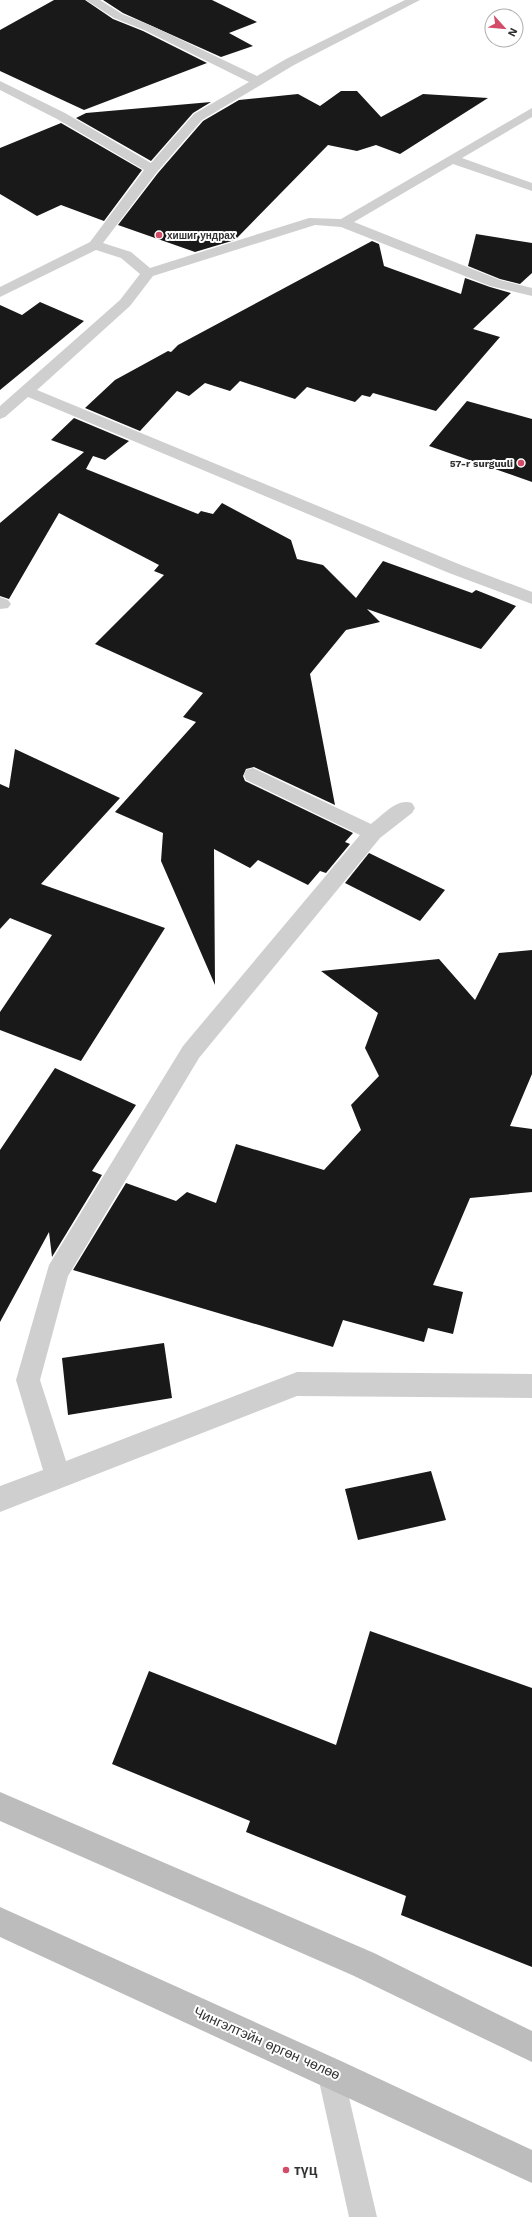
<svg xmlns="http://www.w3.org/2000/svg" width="532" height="2217" font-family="'Work Sans',sans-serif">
<rect width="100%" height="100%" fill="#fff"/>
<!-- building -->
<g fill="#191919">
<path d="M54 0H85L113 19 143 31 207 63 84 110 0 71V30Z"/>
<path d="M103 0H212L257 22 229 33 253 46 221 57 123 13Z"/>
<path d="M341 91H357L381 117 423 94 488 98 400 154 376 145 357 151 328 145 235 240 195 252 118 225 158 173 203 121 239 100 298 94 320 106Z"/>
<path d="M211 102 193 113 151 161 76 118 86 113Z"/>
<path d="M61 123 142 170 104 221 61 205 37 216 0 194V148Z"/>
<path d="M476 234 532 243V273L520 284 500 279 468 266Z"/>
<path d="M372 241 379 244 384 266 461 294 465 278 490 287 511 293 473 329 500 337 436 411 373 393 370 397 362 395 355 402 307 387 295 399 240 381 230 391 205 383 189 396 177 391 140 431 85 408 115 380 168 351 171 352 178 345Z"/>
<path d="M40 302 84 321 0 390V305L22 315Z"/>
<path d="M467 401 532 419V482L429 446Z"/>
<path d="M74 418 129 441 105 460 93 456 86 469 198 514 201 511 213 514 222 503 291 540 297 559 323 565 356 598 383 561 472 593 476 590 516 606 481 649 367 609 380 622 346 630 310 674 335 805 254 767 246 769 243 776 245 781 353 833 345 842 350 844 326 873 320 871 308 885 258 860 250 868 214 849 215 985 161 861 163 833 115 812 196 722 183 717 203 693 95 644 164 575 154 571 159 565 59 513 9 599 0 596V523L84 452 51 440Z"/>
<path d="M15 749 120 798 41 884 165 928 81 1061 0 1030V1012L52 935 10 918 0 929V784L9 788Z"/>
<path d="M369 853 445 890 420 921 345 883Z"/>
<path d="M532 950V1074L510 1126 532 1129V1192L470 1198 433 1285 463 1292 453 1334 428 1328 424 1342 343 1320 333 1347 73 1270 126 1183 176 1201 187 1192 216 1203 236 1144 324 1170 361 1130 351 1105 379 1076 365 1048 378 1013 321 971 439 959 475 1000 499 953Z"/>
<path d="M55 1068 136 1105 92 1171 102 1175 52 1257 49 1232 0 1322V1150Z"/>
<path d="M164 1343 172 1398 68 1415 62 1358Z"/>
<path d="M431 1471 446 1520 358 1540 345 1489Z"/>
<path d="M370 1631 532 1688V1967L401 1915 406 1896 246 1832 250 1821 112 1764 149 1671 336 1745Z"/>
</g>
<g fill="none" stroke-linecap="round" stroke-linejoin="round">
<!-- service -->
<path fill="#cfcfcf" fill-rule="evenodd" d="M330 2059 340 2062 343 2072 377 2217H349L317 2072 320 2062Z"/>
<!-- minor -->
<g fill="#cfcfcf" fill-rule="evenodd">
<path d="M86 0H100L122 14 152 26 257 76 286 59 405 0H420L294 65 202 120 157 172 103 243 131 252 150 268 309 218 341 219 532 108V117L462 158 532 183V191L453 164 354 222 500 280 532 288V296L490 286 341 227 315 225 153 276 130 306 37 390 461 565 532 592V604L449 573 28 397 5 417 0 419V406L120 300 140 274 121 258 96 250 0 297V287L90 242 144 170 57 119 0 90V81L65 113 151 163 194 114 249 82 144 30 114 18Z"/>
<path d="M0 597 8 600 11 604 8 608 0 609Z"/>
<path d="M253 768 371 824C383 815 397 798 412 803L415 808 412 813 380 838 199 1058 68 1276 40 1380 66 1461 297 1372 532 1374V1398L297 1396 0 1512V1486L43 1470 16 1380 49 1265 183 1046 360 835 246 780 244 775 246 770Z"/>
</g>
<!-- secondary -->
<g fill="#bcbcbc" fill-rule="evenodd">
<path d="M0 1792 374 1953 532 2031V2062L352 1975 0 1821Z"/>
<path d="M0 1907 341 2061 532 2150V2183L0 1937Z"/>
</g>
</g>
<!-- markers -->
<g fill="#d24b67" stroke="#fff" stroke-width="1.5">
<circle cx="159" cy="235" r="4"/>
<circle cx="521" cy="463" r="4"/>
<circle cx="286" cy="2170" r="4"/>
</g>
<g text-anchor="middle" stroke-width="4" stroke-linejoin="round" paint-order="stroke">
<!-- far-poi labels -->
<g font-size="10" font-weight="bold" fill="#323232" stroke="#fff" text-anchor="start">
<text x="167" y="239">хишиг ундрах</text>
<text x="513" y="467" text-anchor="end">57-r surguuli</text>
</g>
<!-- near-street labels -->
<g font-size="14" fill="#323232" stroke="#fff">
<text transform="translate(267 2043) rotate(24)" y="5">Чингэлтэйн өргөн чөлөө</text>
</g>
<!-- near-poi labels -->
<g font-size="14" font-weight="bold" fill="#323232" stroke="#fff" text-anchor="start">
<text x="294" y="2175">түц</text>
</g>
</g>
<!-- north arrow -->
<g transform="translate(504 28) rotate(117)"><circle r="19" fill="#ffffff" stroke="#adadad"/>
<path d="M0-3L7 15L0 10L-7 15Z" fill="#d24b67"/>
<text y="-6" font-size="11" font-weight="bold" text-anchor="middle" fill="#323232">N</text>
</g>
</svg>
